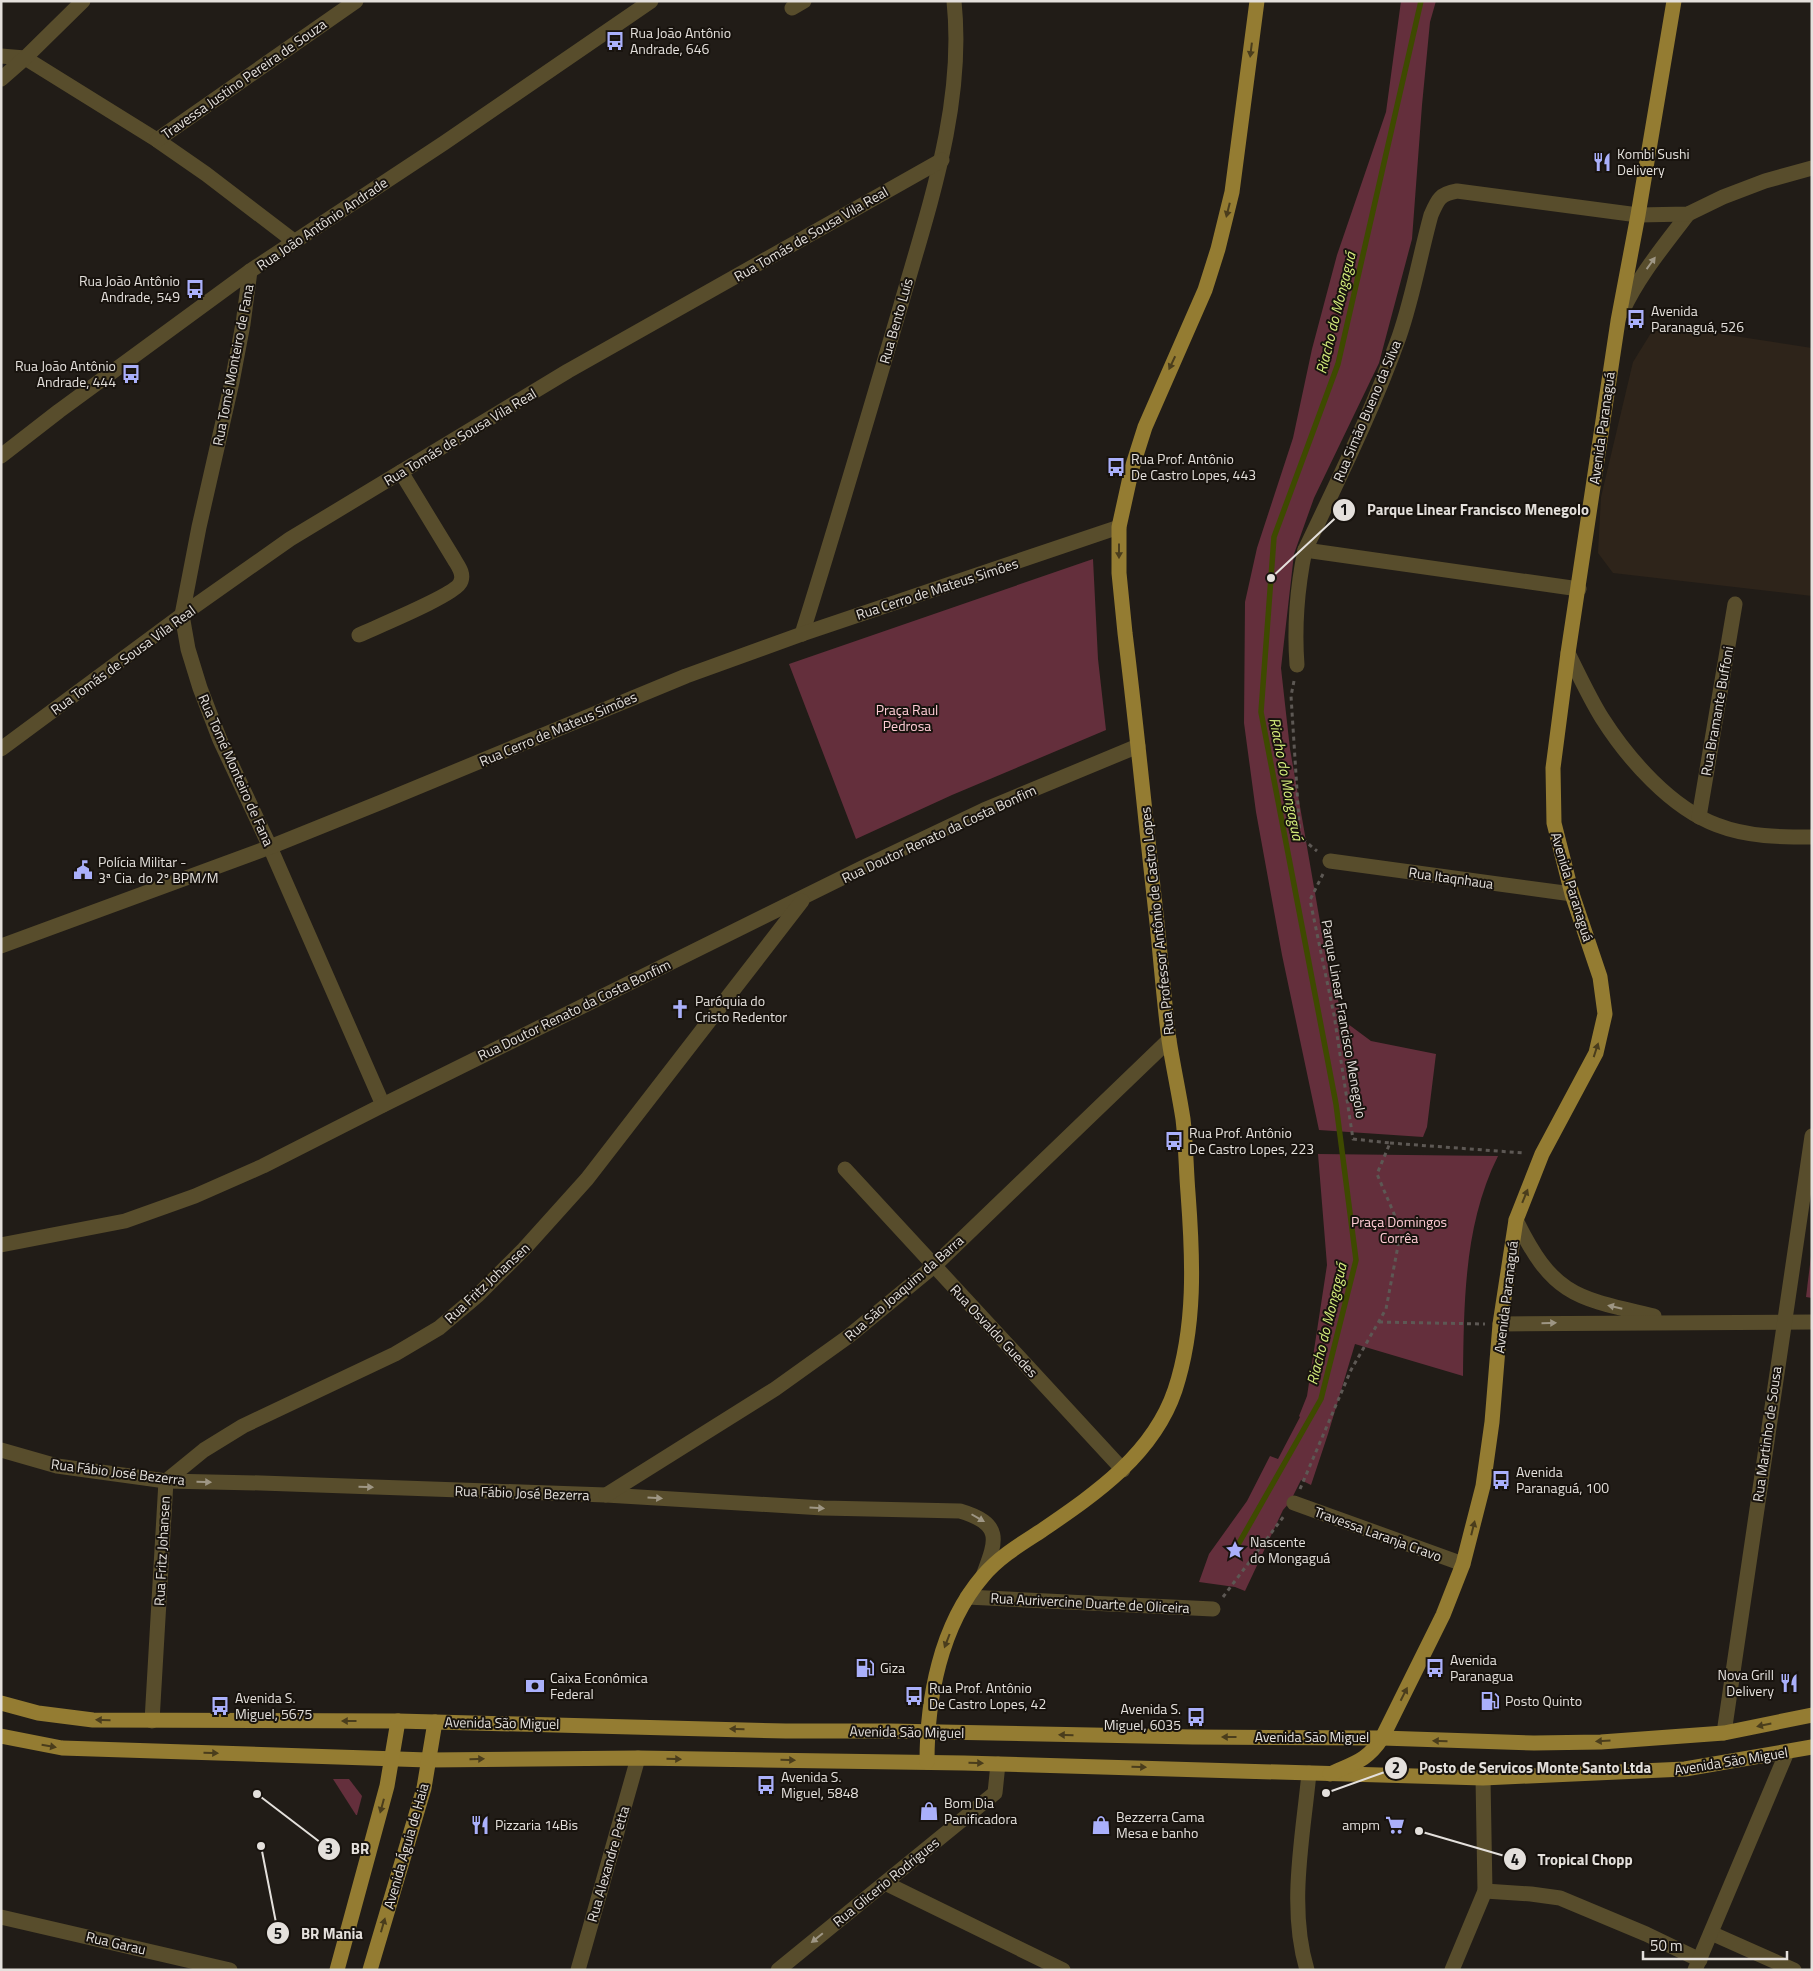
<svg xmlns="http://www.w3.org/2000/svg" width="1813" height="1971" font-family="'Titillium Web',sans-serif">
<rect width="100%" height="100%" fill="#211c17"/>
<!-- built -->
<path fill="#2e241a" d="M1669 326 1812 348V596L1613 573 1598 553 1601 497 1633 362 1651 333Z"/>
<!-- green -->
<g fill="#642f3c">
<path d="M1401 1H1436L1430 22 1422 105 1412 239 1379 363 1314 498 1294 554 1281 668 1290 749 1327 962 1344 1021 1371 1041 1436 1054 1427 1127 1423 1137 1319 1130 1282 955 1256 812 1244 723 1245 602 1257 548 1293 438 1312 349 1337 255 1386 112Z"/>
<path d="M1093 559 1098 659 1106 730 952 795 856 839 789 664Z"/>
<path d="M1318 1154 1498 1156C1464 1224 1464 1302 1463 1376L1355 1344 1328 1434 1311 1485 1301 1480 1290 1502 1283 1510 1245 1591 1235 1587 1199 1582 1209 1554 1247 1501 1270 1456 1278 1459 1300 1417 1299 1416 1307 1396 1327 1265Z"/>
<path d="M1812 1248V1298L1806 1297Z"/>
<path d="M333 1779H349L362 1796 357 1815H356Z"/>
</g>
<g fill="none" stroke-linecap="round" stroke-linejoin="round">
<!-- stream -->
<path stroke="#3e4a00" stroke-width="5.5" d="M1235 1550 1321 1399 1356 1260 1336 1104 1261 712 1274 537 1338 364 1421 1"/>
<!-- path -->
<g stroke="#5d5854" stroke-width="3" stroke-dasharray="4 4" stroke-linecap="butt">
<path d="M1294 681 1291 696 1300 837 1317 851"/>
<path d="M1390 1143 1524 1153"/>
<path d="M1379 1322 1485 1324"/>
<path d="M1300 1489 1351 1370 1386 1309 1401 1230 1377 1174 1390 1143 1353 1139 1334 1015 1310 900 1323 874"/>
<path d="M1223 1597 1284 1516"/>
</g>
<!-- minor -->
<g stroke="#584d2c" stroke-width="15">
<path d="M792 8 804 1"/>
<path d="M1 56 25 58 157 140 206 174 295 242"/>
<path d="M1 79 25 58 83 1"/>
<path d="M157 140 356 1"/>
<path d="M250 271 243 324 232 382 199 527 182 615 188 649 200 688 220 740 270 847 383 1105"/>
<path d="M1622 312C1639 275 1664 246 1688 214"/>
<path d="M1 456 59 411 250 271 444 143 651 1"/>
<path d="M1579 589 1305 550C1338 480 1373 410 1399 337 1413 297 1420 255 1431 215 1438 199 1440 194 1457 191L1638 215 1688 214 1723 197 1765 181 1812 168"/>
<path d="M802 634C836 526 868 417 900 308 928 209 965 106 954 1"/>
<path d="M359 635C376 627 458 594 461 581 464 573 458 566 454 559L401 472"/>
<path d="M1568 653C1579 675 1589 697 1602 718 1628 759 1671 808 1717 825 1748 837 1780 837 1812 837"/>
<path d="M1297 665C1294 625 1297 589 1305 550"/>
<path d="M1 749 182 615 290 539 568 371 942 160"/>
<path d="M1699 817 1735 604"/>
<path d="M1330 861 1572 894"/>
<path d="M1 946 270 847 384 801 686 676 802 634 1119 527"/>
<path d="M845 1169 1123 1470"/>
<path d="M1516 1220C1553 1296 1576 1298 1654 1316"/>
<path d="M1 1245 125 1221 195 1196 263 1166 383 1105 862 868 984 810 1138 746"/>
<path d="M1500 1324 1812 1322"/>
<path d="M1 1450 57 1466 166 1481 261 1483 606 1495 823 1508 960 1511C1004 1524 996 1541 983 1576"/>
<path d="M606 1495 775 1389 849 1336 934 1266 1169 1040"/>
<path d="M1294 1503 1463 1564"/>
<path d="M967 1597 1213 1609"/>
<path d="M152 1721 166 1481 204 1450 243 1426 395 1354 439 1328 478 1295 524 1249 587 1179 802 901"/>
<path d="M1724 1733 1812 1136"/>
<path d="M885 1883 1063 1970"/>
<path d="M1485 1891 1531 1894 1560 1898 1646 1934 1700 1960"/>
<path d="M1 1917 230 1970"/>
<path d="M1711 1933 1794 1970"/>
<path d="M578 1970 638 1758"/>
<path d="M778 1970 995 1793 998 1764"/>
<path d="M1307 1970C1288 1907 1303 1837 1309 1773"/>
<path d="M1452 1970 1485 1891 1483 1778"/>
<path d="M1695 1970 1787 1752"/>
</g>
<!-- major -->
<g stroke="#947c32" stroke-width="15">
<path d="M1 1703 38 1713 93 1720 398 1721 786 1731H890L1193 1737 1382 1738 1534 1743 1601 1742 1724 1733 1812 1715"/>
<path d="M1 1736 62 1748 428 1760 638 1758 964 1763 1483 1778 1685 1769 1812 1747"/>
<path d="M927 1762C927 1699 940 1626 983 1576 999 1557 1021 1544 1041 1531 1095 1494 1153 1455 1175 1390 1196 1326 1193 1259 1188 1193 1186 1169 1186 1144 1183 1119 1179 1093 1173 1066 1169 1040 1164 1001 1161 962 1157 923 1146 826 1137 729 1125 633L1119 573V527L1132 468 1145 427 1205 290 1218 249 1232 192 1257 1"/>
<path d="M1330 1774C1354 1763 1367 1761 1382 1738L1443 1615 1463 1564 1483 1486 1492 1422 1500 1324 1516 1220 1542 1154 1596 1053 1605 1014 1600 977 1572 894 1554 823 1553 768 1568 653 1618 321 1638 215 1674 1"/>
<path d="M337 1970 387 1786 398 1721"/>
<path d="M370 1970 424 1788 435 1722"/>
</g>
</g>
<!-- one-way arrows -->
<defs><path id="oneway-solid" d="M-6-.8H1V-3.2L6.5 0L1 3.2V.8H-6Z" transform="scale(1.25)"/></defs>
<g fill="#4a3d1c">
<use href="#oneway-solid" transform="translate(1251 50) rotate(97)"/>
<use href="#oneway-solid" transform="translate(1228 210) rotate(104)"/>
<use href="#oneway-solid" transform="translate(1172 363) rotate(115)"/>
<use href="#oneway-solid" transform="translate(1119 551) rotate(90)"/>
<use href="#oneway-solid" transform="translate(1596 1050) rotate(-72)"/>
<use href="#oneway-solid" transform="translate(1525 1196) rotate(-68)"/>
<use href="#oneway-solid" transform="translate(1473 1528) rotate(-76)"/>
<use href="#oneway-solid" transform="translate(947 1641) rotate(111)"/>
<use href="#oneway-solid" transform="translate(1404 1694) rotate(-63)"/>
<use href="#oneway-solid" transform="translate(103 1720) rotate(-179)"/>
<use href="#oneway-solid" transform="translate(349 1721) rotate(180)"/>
<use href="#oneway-solid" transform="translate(1764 1725) rotate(168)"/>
<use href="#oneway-solid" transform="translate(737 1729) rotate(-179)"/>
<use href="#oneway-solid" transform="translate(1066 1735) rotate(-179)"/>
<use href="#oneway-solid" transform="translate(1229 1737) rotate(-180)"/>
<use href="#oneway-solid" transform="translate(1440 1741) rotate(-179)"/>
<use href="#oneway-solid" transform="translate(1603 1741) rotate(177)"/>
<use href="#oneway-solid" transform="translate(49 1746) rotate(10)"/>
<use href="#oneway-solid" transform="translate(211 1753) rotate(2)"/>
<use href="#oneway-solid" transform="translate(477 1759) rotate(-1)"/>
<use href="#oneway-solid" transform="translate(674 1759) rotate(1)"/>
<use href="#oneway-solid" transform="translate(788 1760) rotate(1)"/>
<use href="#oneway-solid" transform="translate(976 1763) rotate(1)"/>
<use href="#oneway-solid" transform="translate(1139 1767) rotate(2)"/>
<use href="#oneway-solid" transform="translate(382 1806) rotate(105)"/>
<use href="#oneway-solid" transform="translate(383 1925) rotate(-74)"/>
</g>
<g fill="#9e9684">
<use href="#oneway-solid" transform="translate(1651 263) rotate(-54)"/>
<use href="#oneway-solid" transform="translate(1615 1307) rotate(-167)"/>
<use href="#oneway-solid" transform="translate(1549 1323) rotate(-1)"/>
<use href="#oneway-solid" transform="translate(204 1482) rotate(1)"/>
<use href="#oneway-solid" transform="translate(366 1487) rotate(2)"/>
<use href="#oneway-solid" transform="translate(655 1498) rotate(4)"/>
<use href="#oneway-solid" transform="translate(817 1508) rotate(3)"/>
<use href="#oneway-solid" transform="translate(978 1518) rotate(30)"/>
<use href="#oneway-solid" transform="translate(817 1938) rotate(141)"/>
</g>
<!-- icons -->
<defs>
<g id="bus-bare" transform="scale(1.5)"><path d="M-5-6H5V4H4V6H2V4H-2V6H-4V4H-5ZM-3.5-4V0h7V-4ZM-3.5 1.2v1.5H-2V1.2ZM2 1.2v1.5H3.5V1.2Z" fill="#aab0fb" stroke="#18130e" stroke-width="2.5" paint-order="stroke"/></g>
<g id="restaurant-bare" transform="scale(1.5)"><path d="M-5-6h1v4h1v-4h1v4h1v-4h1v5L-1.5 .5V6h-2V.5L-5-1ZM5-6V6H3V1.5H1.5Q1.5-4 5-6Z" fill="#aab0fb" stroke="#18130e" stroke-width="2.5" paint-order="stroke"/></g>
<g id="civic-bare" transform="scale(1.5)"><path d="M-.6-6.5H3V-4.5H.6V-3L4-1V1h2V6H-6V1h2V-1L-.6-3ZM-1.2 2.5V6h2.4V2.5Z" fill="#aab0fb" stroke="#18130e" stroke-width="2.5" paint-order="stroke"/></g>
<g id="church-bare" transform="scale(1.5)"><path d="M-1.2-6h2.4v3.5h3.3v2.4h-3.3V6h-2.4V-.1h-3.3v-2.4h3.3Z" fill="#aab0fb" stroke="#18130e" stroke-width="2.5" paint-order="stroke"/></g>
<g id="sight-bare" transform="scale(1.5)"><path d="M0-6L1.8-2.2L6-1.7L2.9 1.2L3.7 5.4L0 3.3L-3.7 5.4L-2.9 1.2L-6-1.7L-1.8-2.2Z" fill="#aab0fb" stroke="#18130e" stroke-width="2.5" paint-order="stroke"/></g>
<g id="fuel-bare" transform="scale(1.5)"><path d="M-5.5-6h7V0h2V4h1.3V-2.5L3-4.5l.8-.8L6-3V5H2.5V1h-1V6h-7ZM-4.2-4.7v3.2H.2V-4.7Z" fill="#aab0fb" stroke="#18130e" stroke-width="2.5" paint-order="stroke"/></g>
<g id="bank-bare" transform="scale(1.5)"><path d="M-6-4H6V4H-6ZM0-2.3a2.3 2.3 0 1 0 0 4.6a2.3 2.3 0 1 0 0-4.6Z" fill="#aab0fb" stroke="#18130e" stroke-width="2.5" paint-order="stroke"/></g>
<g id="shop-bare" transform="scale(1.5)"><path d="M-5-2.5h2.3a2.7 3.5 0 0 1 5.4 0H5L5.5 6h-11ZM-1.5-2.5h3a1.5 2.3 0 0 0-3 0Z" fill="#aab0fb" stroke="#18130e" stroke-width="2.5" paint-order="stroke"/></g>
<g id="supermarket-bare" transform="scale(1.5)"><path d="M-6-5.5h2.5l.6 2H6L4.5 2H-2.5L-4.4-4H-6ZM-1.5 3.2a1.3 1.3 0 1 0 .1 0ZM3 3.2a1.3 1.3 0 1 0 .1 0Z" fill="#aab0fb" stroke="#18130e" stroke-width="2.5" paint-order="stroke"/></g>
</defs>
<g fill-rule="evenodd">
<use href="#bus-bare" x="615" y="41"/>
<use href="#restaurant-bare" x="1602" y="162"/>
<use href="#bus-bare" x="195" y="289"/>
<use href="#bus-bare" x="1636" y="319"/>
<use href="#bus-bare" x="131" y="374"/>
<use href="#bus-bare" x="1116" y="467"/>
<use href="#civic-bare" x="83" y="870"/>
<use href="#church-bare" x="680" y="1009"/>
<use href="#bus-bare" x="1174" y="1141"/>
<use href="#bus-bare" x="1501" y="1480"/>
<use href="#sight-bare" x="1235" y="1550"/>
<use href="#fuel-bare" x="865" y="1668"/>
<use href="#bus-bare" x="1435" y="1668"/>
<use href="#restaurant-bare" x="1789" y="1683"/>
<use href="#bank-bare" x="535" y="1686"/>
<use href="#bus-bare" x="914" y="1696"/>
<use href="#fuel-bare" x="1490" y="1701"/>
<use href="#bus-bare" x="220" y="1706"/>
<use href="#bus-bare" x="1196" y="1717"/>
<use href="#bus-bare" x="766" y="1785"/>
<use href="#shop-bare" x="929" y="1811"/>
<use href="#restaurant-bare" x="480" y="1825"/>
<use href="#shop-bare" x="1101" y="1825"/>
<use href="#supermarket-bare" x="1395" y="1825"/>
</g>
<g text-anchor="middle" stroke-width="4" stroke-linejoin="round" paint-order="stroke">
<!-- poi labels -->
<g font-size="14" fill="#e4e0dc" stroke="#18130e" text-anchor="start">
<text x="630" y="38">Rua João Antônio<tspan x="630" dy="16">Andrade, 646</tspan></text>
<text x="1617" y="159">Kombi Sushi<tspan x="1617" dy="16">Delivery</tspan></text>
<text x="180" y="286" text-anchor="end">Rua João Antônio<tspan x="180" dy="16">Andrade, 549</tspan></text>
<text x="1651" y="316">Avenida<tspan x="1651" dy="16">Paranaguá, 526</tspan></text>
<text x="116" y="371" text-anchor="end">Rua João Antônio<tspan x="116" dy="16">Andrade, 444</tspan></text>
<text x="1131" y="464">Rua Prof. Antônio<tspan x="1131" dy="16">De Castro Lopes, 443</tspan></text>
<text x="98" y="867">Polícia Militar -<tspan x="98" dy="16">3ª Cia. do 2º BPM/M</tspan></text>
<text x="695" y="1006">Paróquia do<tspan x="695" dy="16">Cristo Redentor</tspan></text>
<text x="1189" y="1138">Rua Prof. Antônio<tspan x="1189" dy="16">De Castro Lopes, 223</tspan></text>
<text x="1516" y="1477">Avenida<tspan x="1516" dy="16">Paranaguá, 100</tspan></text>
<text x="1250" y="1547">Nascente<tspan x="1250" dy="16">do Mongaguá</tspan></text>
<text x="1450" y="1665">Avenida<tspan x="1450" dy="16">Paranagua</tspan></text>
<text x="880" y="1673">Giza</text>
<text x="1774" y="1680" text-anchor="end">Nova Grill<tspan x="1774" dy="16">Delivery</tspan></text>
<text x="550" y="1683">Caixa Econômica<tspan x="550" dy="16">Federal</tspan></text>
<text x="929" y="1693">Rua Prof. Antônio<tspan x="929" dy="16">De Castro Lopes, 42</tspan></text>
<text x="235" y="1703">Avenida S.<tspan x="235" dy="16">Miguel, 5675</tspan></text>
<text x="1505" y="1706">Posto Quinto</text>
<text x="1181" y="1714" text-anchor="end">Avenida S.<tspan x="1181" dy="16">Miguel, 6035</tspan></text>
<text x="781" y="1782">Avenida S.<tspan x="781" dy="16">Miguel, 5848</tspan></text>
<text x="944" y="1808">Bom Dia<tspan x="944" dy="16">Panificadora</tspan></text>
<text x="1116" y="1822">Bezzerra Cama<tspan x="1116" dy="16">Mesa e banho</tspan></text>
<text x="495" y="1830">Pizzaria 14Bis</text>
<text x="1380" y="1830" text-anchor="end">ampm</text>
</g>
<!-- street labels -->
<g font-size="14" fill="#e4e0dc" stroke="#18130e">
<text transform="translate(244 79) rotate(-35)" y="5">Travessa Justino Pereira de Souza</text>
<text transform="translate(322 224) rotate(-34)" y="5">Rua João Antônio Andrade</text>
<text transform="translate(811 234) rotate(-30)" y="5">Rua Tomás de Sousa Vila Real</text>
<text transform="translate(896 321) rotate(-74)" y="5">Rua Bento Luís</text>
<text transform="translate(233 365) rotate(-79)" y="5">Rua Tomé Monteiro de Fana</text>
<text transform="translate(1367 411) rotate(-67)" y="5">Rua Simão Bueno da Silva</text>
<text transform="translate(1602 428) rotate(-82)" y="5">Avenida Paranaguá</text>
<text transform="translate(460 437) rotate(-31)" y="5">Rua Tomás de Sousa Vila Real</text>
<text transform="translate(937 589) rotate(-18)" y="5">Rua Cerro de Mateus Simões</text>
<text transform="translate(123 660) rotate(-36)" y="5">Rua Tomás de Sousa Vila Real</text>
<text transform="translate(1717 711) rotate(-80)" y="5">Rua Bramante Buffoni</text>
<text transform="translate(558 729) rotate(-23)" y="5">Rua Cerro de Mateus Simões</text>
<text transform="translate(236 770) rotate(66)" y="5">Rua Tomé Monteiro de Fana</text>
<text transform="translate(939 834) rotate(-25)" y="5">Rua Doutor Renato da Costa Bonfim</text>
<text transform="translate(1451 878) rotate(8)" y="5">Rua Itaqnhaua</text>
<text transform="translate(1572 887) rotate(73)" y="5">Avenida Paranaguá</text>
<text transform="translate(1157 921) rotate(-96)" y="5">Rua Professor Antônio de Castro Lopes</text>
<text transform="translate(574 1010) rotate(-26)" y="5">Rua Doutor Renato da Costa Bonfim</text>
<text transform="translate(1344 1019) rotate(80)" y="5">Parque Linear Francisco Menegolo</text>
<text transform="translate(487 1283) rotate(-43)" y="5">Rua Fritz Johansen</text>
<text transform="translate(904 1288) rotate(-41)" y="5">Rua São Joaquim da Barra</text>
<text transform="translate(1506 1297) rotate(-83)" y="5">Avenida Paranaguá</text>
<text transform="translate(994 1331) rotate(47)" y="5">Rua Osvaldo Guedes</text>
<text transform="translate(1767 1434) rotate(-82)" y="5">Rua Martinho de Sousa</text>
<text transform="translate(118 1472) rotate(7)" y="5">Rua Fábio José Bezerra</text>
<text transform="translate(522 1493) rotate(2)" y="5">Rua Fábio José Bezerra</text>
<text transform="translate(1378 1534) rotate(20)" y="5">Travessa Laranja Cravo</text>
<text transform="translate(162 1551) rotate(-87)" y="5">Rua Fritz Johansen</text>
<text transform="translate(1090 1603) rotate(3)" y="5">Rua Aurivercine Duarte de Oliceira</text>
<text transform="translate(502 1723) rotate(1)" y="5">Avenida São Miguel</text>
<text transform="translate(907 1732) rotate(1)" y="5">Avenida São Miguel</text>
<text x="1312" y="1742">Avenida São Miguel</text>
<text transform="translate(1731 1761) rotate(-9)" y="5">Avenida São Miguel</text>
<text transform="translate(406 1846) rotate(-74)" y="5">Avenida Águia de Haia</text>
<text transform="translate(608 1864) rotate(-74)" y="5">Rua Alexandre Petta</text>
<text transform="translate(886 1882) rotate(-39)" y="5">Rua Glicerio Rodrigues</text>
<text transform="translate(116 1943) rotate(13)" y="5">Rua Garau</text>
</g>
<!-- park labels -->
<g font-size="14" fill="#ffcdd6" stroke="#18130e">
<text x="907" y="715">Praça Raul<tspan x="907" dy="16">Pedrosa</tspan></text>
<text x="1399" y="1227">Praça Domingos<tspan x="1399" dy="16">Corrêa</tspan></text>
</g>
<!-- water labels -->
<g font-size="15" font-style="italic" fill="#d7f07d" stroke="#18130e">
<text transform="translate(1336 313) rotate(-76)" y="5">Riacho do Mongaguá</text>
<text transform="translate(1286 779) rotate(79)" y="5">Riacho do Mongaguá</text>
<text transform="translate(1327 1324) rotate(-76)" y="5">Riacho do Mongaguá</text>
</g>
</g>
<!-- callouts -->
<path fill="none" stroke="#e4e0dc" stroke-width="2" d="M1271 578L1344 510M1326 1793L1396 1768M257 1794L329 1849M1419 1831L1515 1859M261 1846L278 1933"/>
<g fill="#e4e0dc" stroke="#18130e" stroke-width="2">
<circle cx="1271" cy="578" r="5"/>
<circle cx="1326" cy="1793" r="5"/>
<circle cx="257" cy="1794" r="5"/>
<circle cx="1419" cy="1831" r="5"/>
<circle cx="261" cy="1846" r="5"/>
<circle cx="1344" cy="510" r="12"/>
<circle cx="1396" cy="1768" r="12"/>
<circle cx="329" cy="1849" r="12"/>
<circle cx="1515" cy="1859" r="12"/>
<circle cx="278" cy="1933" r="12"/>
</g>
<g font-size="15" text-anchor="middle" font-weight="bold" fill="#111">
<text x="1344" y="515">1</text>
<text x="1396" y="1773">2</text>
<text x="329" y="1854">3</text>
<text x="1515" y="1865">4</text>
<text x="278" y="1939">5</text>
</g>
<g font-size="15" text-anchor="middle" font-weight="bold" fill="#e4e0dc" stroke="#18130e" stroke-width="4" stroke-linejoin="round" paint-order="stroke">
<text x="1478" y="515">Parque Linear Francisco Menegolo</text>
<text x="1535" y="1773">Posto de Servicos Monte Santo Ltda</text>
<text x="360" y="1854">BR</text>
<text x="1585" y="1865">Tropical Chopp</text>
<text x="332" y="1939">BR Mania</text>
</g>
<!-- border -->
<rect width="1813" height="1971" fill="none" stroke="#e4e0dc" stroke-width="5"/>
<!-- scale -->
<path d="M1643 1951v8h144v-8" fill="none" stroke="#e4e0dc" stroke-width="2.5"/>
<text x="1650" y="1951" font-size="15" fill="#e4e0dc" stroke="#18130e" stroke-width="4" paint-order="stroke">50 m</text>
</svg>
